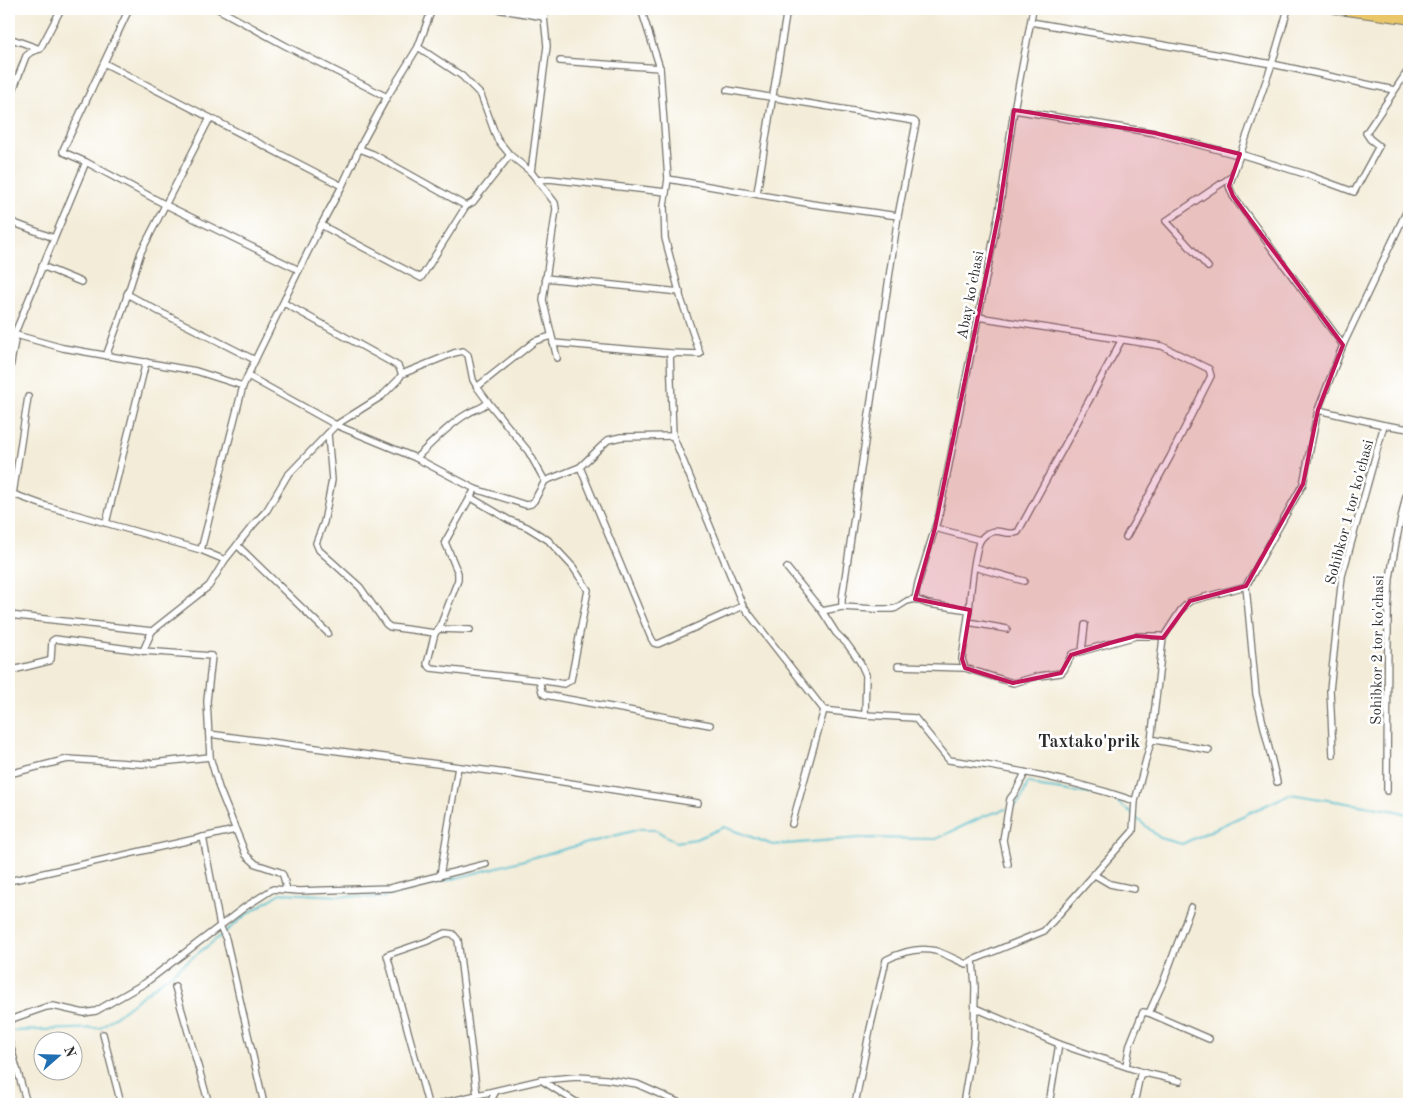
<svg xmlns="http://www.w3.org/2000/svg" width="1418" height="1113" font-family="'Old Standard TT',serif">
<rect width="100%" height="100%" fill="#fff"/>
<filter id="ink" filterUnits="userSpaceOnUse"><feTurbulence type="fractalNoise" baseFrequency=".02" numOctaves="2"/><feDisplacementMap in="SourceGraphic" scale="10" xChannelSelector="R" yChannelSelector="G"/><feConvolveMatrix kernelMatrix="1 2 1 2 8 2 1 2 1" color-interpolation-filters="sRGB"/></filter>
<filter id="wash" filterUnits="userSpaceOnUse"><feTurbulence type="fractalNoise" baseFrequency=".0096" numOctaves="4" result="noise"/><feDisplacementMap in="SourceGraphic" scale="20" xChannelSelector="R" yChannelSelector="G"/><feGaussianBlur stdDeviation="1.12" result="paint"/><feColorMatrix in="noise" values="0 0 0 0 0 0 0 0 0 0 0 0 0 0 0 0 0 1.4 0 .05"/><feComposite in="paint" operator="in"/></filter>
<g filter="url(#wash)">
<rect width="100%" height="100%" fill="#f3ecd8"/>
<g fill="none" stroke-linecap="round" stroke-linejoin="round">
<!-- stream -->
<g stroke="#53bece" stroke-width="2">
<path d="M1011 807C1022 804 1024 792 1028 782L1041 787 1098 795 1114 799 1132 814"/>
<path d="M1135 817 1160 838 1182 844 1290 794 1397 811 1409 815"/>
<path d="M9 1031 100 1028 218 938 246 915 281 893 382 898 640 829H654L676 842 696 839 724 827 773 845 859 838 936 839 984 816 1006 809"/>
</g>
</g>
</g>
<g filter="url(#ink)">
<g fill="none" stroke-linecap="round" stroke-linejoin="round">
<!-- street casing -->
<g stroke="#716f68" stroke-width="8">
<g id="street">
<path d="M129 9 63 150V152L86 162 166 205 299 270"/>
<path d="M218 9 286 46 387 97"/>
<path d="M496 9 544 17 546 9"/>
<path d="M641 9 660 68 668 179 664 206 665 238 681 299 700 354 670 353 673 436 743 606 824 710 792 824"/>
<path d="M1288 9 1272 64 1229 186 1233 196 1343 345"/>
<path d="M1031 22 1272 64 1394 90"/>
<path d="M9 38 40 49"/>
<path d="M418 47 462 76 481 95 497 139 510 155 531 172 555 203 556 209 543 300 557 358"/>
<path d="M560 61 660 68"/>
<path d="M104 63 342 186"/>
<path d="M727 90 914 121 916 123 898 216 842 599V607L875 609H892L896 608 907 601 915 599 918 583 939 515 999 212 1014 110 1033 9"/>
<path d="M9 101 26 56 31 52 40 49 61 9"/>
<path d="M1014 110 1155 133 1234 154H1240L1308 175 1354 192 1379 146 1370 139 1366 133 1409 69"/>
<path d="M531 172 547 46 544 17"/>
<path d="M668 179 812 204 898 216"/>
<path d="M537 180 549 179 666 192"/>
<path d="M757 193 787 9"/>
<path d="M466 206 473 202 510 155"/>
<path d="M9 221 54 238"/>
<path d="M321 225 421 278 466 206 373 154 360 149"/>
<path d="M42 266 81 282"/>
<path d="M1208 267 1166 221 1231 177"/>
<path d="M545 278 680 292"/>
<path d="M127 294 158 311 255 360"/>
<path d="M284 303 398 366 402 374"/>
<path d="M978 317 1162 346 1209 369 1211 376 1170 457 1126 537"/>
<path d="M9 333 63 348 196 371 243 386"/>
<path d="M14 335 86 162"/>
<path d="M553 343 670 353"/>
<path d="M106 356 119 321 141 252 210 118"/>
<path d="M10 368 16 335"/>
<path d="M248 376 336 425 416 458 475 489 526 505 531 504 534 501 545 481 580 467 608 440 621 437 673 436"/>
<path d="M477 387 535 341 551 336"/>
<path d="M1318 410 1384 425 1409 429"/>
<path d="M328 434 332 480 324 522 316 543 319 550 360 587 386 624 390 627 435 633 439 629 470 630"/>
<path d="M416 458C432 443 448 425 467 414 474 409 482 409 488 402"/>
<path d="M580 467 651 638 654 643 658 644 743 606"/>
<path d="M9 494H13L46 506 201 550 225 560"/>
<path d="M13 494 28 397"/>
<path d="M106 523 146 362"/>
<path d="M935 528 980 540"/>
<path d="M237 545 328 633"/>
<path d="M201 550 243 386 255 360 321 225 342 186 363 141 387 97 418 47 432 9"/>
<path d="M974 567 1024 581"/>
<path d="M787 568 822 611 836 633 847 644 860 662 866 675 865 715"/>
<path d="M1246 586 1256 694 1277 782"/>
<path d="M915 599 928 604 969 610 962 659 965 668"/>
<path d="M969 610C971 591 973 560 979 543 981 538 986 533 991 532 999 529 1009 536 1018 532L1121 341"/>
<path d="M822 611 842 607"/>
<path d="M9 615 152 631"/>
<path d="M968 622 1007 629"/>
<path d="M439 629 458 580V573L445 542 475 489"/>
<path d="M435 633 427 664 431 668 539 680 564 684 571 680 588 590 573 567 548 540 527 527 509 520 470 497"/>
<path d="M143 651 152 631 209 586 225 560 254 524 267 510 287 476 336 425 382 396 398 380 402 374 454 353 463 351 468 355 473 380 477 387 488 402 528 451 545 481"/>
<path d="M1082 651 1085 625"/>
<path d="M898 666 965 668 1013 683 1039 676 1061 673 1064 670 1072 654 1136 636H1160L1163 638"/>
<path d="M9 671 49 661 51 659 52 641 55 639 143 651 212 656 207 701 210 757 219 788 246 855 256 864 280 872 283 875 287 890"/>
<path d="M539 680 542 692 545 695 710 725"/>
<path d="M824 710 865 715 915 718 949 760C1012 768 1075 781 1135 801"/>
<path d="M209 734 506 773 698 803"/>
<path d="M1151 741 1155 740 1209 750"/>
<path d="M1333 755 1330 690 1342 576 1384 425"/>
<path d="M9 774 68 759 142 764 210 757"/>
<path d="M1387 791 1388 611 1390 578 1396 542 1409 482"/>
<path d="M203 837 220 926 226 939 264 1104"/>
<path d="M1008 864 1003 840 1010 799 1016 791 1025 773"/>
<path d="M1093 874 1110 884 1134 889"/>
<path d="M440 876 458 767"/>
<path d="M9 881 235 830"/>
<path d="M175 987 209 1104"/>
<path d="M975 1008 1059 1044 1145 1073 1180 1081"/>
<path d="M1149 1013 1164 980 1191 907"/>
<path d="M9 1020 46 1007 53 1006 84 1013 96 1011 145 983 245 907 273 889 299 891 390 888 486 864"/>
<path d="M103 1034 121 1104"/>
<path d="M9 1041 27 1104"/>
<path d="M1126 1066 1130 1044 1143 1012 1149 1013 1209 1039"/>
<path d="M541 1080 579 1104"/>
<path d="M428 1104 387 955 425 942 446 933 453 934 458 940 477 1095"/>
<path d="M441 1104 443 1103 541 1080 577 1077 606 1079 637 1084 682 1104"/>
<path d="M489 1104 496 1091"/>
<path d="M855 1104 870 1029 886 960C901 952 919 947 936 951 946 954 956 960 966 964L973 960"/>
<path d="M963 1104 974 1039 975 987 973 960 1044 931 1133 831 1135 801 1151 741 1163 638 1181 610 1190 601 1246 586 1303 484 1318 410 1343 345 1409 206"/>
<path d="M1049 1104 1059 1044"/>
<path d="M1134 1104 1140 1075 1145 1073"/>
</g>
</g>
<!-- primary casing -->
<g stroke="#716f68" stroke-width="11">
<path id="primary" d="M1336 9 1409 19"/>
</g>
<!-- street -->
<use href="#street" stroke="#fff" stroke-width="5.5"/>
<!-- primary -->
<use href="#primary" stroke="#e9c769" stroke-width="9"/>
</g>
</g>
<!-- marked area -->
<path fill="#c2185b" fill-opacity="0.2" stroke="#c2185b" stroke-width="4" stroke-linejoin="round" d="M1014 110 1155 133 1240 154 1229 186 1233 196 1343 345 1318 410 1303 484 1246 586 1190 601 1163 638 1136 636 1110 643 1071 655 1061 673 1013 683 965 668 962 659 970 610 915 599 935 528 999 212Z"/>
<g text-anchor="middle" stroke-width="5" stroke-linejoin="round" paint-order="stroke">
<!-- street labels -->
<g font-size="15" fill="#2b2b2b" stroke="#fff">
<text transform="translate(970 295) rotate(-79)" y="5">Abay ko'chasi</text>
<text transform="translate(1349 512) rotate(-75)" y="5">Sohibkor 1 tor ko'chasi</text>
<text transform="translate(1377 650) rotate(-89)" y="5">Sohibkor 2 tor ko'chasi</text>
</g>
<!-- quarter labels -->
<g font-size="18" font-weight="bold" fill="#2b2b2b" stroke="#fff">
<text x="1089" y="747">Taxtako'prik</text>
</g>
</g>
<!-- margin -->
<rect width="1418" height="1113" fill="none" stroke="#fff" stroke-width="30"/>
<!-- north arrow -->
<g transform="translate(58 1056) rotate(70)"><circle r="24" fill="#ffffff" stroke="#aaaaaa"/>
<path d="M0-4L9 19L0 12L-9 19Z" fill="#1f6fb2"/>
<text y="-8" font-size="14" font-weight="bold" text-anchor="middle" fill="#2b2b2b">N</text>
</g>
</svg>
